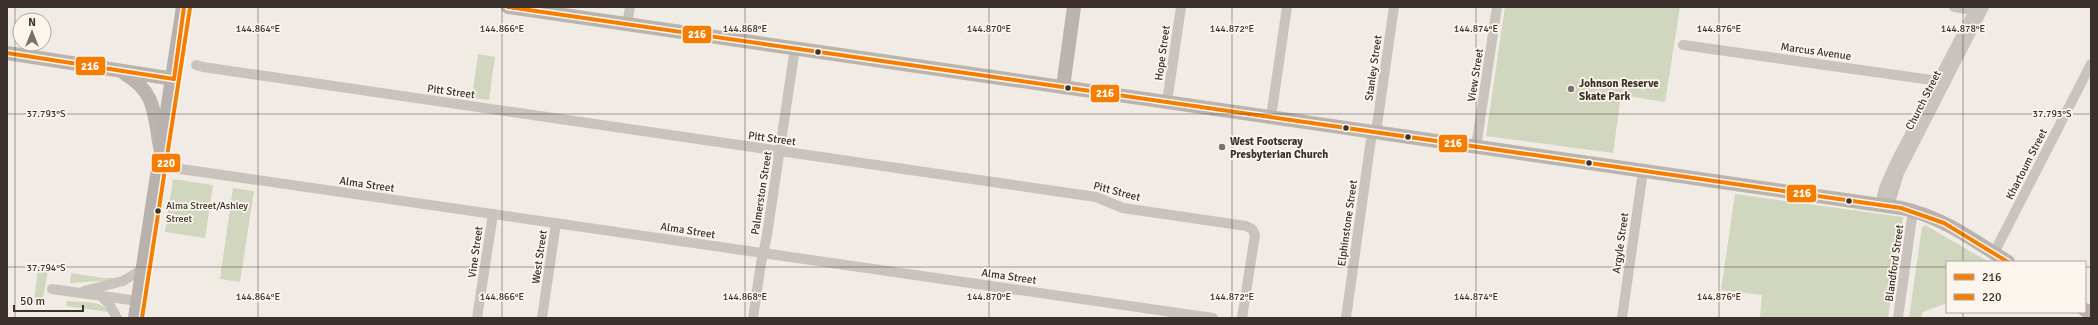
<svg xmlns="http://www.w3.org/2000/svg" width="2098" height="325" font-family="Signika,sans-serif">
<rect width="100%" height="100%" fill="#f0ebe5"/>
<!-- green -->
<g fill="#d1d6bf">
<path d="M1505 7H1680L1665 102 1621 95 1613 153 1486 136Z"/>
<path d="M478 54 495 57 489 100 472 98Z"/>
<path d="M173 179 213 185 205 238 165 232Z"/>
<path d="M233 188 254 191 240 282 220 279Z"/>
<path d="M1735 194 1903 217 1888 318H1760L1762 295 1721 290Z"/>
<path d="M1925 225 1989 262H1947V303L1923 312 1921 318H1909L1922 227Z"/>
<path d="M38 267 46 268 48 270 42 303H34Z"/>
<path d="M71 273 103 278H120L103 281 70 283Z"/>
<path d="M67 301C82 303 100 299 109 312L66 306Z"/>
</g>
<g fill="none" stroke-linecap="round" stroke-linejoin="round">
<!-- street -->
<g stroke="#c9c3be" stroke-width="10">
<path d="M1954 7 1980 11"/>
<path d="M627 24 630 7"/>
<path d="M1683 45 1946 82"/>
<path d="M196 65 203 67 1096 197 1123 208 1246 226 1252 229 1255 235 1242 318"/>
<path d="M1167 102 1181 7"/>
<path d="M1271 117 1287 7"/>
<path d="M1376 132 1394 7"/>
<path d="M1476 147 1497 7"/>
<path d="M160 166 1213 318"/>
<path d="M1880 205 1884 188 1894 165 1976 7"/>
<path d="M1889 206 1899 173 1984 7"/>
<path d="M1994 253 2091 64"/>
<path d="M52 289 138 301"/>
<path d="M84 291 123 281 143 269"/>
<path d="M100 295 109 304 117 318"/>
<path d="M477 318 493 214"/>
<path d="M542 318 556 223"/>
<path d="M753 318 761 263 767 235 795 48"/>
<path d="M1346 318 1372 132"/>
<path d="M1622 318 1643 171"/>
<path d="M1898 318 1913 210"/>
</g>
<!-- secondary -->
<g stroke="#bab3ae" stroke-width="14">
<path d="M508 7 1901 208C1941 216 1975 241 2008 262"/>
<path d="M7 53 174 79"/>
<path d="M125 74C156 92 154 114 160 147"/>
<path d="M1063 87 1074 7"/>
<path d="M2085 310 2091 313"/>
</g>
<!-- primary -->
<path stroke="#b8b1ad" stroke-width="16" d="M136 318 184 7"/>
<!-- bus-1 casing -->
<g stroke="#fbf5ee" stroke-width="7">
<g id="bus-1">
<path d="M508 7 1901 208 1944 223 2008 262"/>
<path d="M7 53 174 79"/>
<path d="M174 79 184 7"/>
</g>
</g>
<!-- bus-2 casing -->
<g stroke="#fbf5ee" stroke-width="7">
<path id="bus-2" d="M142 318 190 8"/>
</g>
<!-- bus-1 -->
<use href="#bus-1" stroke="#f57e02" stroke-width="4"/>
<!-- bus-2 -->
<use href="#bus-2" stroke="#f57e02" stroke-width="4"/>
</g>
<!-- ticks -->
<path fill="none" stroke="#3b302b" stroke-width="1" stroke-opacity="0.45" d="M15 7V318M258 7V318M502 7V318M745 7V318M989 7V318M1232 7V318M1476 7V318M1719 7V318M1963 7V262M7 114H2091M7 267H1947M2085 267H2091M1963 312V318"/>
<!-- markers -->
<g fill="#3b302b" stroke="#fbf5ee" stroke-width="1.5">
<circle cx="818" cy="52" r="3.5"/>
<circle cx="1068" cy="88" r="3.5"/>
<circle cx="1346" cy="128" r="3.5"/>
<circle cx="1408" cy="137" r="3.5"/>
<circle cx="1589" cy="163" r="3.5"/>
<circle cx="1849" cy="201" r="3.5"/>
<circle cx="158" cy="211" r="3.5"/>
</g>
<g fill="#7a716c" stroke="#fbf5ee" stroke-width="1.5">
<circle cx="1571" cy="89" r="4"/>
<circle cx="1222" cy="147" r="4"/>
</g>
<g text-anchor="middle" stroke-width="3.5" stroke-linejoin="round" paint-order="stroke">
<!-- bus labels -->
<g font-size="10" fill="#3b302b" stroke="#fbf5ee" text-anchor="start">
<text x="166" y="209">Alma Street/Ashley<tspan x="166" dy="13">Street</tspan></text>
</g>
<!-- street labels -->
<g font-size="11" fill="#3b302b" stroke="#fbf5ee">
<text transform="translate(1816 51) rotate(8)" y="4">Marcus Avenue</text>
<text transform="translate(1162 53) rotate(-82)" y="4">Hope Street</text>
<text transform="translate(1373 68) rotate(-82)" y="4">Stanley Street</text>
<text transform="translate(1475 75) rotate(-81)" y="4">View Street</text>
<text transform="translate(451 91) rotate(8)" y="4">Pitt Street</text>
<text transform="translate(1923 100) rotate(-63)" y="4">Church Street</text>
<text transform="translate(772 138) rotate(8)" y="4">Pitt Street</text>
<text transform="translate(2026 164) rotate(-63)" y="4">Khartoum Street</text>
<text transform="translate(367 184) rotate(8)" y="4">Alma Street</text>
<text transform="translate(1117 191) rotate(15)" y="4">Pitt Street</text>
<text transform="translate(761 193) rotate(-81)" y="4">Palmerston Street</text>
<text transform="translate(1347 223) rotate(-82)" y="4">Elphinstone Street</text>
<text transform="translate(688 230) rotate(9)" y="4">Alma Street</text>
<text transform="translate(1620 243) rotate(-82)" y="4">Argyle Street</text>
<text transform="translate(475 252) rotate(-82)" y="4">Vine Street</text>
<text transform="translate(539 257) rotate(-82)" y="4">West Street</text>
<text transform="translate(1894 263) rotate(-82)" y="4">Blandford Street</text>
<text transform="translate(1009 276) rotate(8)" y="4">Alma Street</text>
</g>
<!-- poi labels -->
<g font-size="11" font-weight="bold" fill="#3b302b" stroke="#fbf5ee" text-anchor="start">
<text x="1579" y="87">Johnson Reserve<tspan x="1579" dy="13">Skate Park</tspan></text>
<text x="1230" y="145">West Footscray<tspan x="1230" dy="13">Presbyterian Church</tspan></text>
</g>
</g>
<g font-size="10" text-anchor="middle" fill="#3b302b" stroke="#fbf5ee" stroke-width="3.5" stroke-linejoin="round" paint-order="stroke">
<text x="258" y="32">144.864°E</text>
<text x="502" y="32">144.866°E</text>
<text x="745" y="32">144.868°E</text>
<text x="989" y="32">144.870°E</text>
<text x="1232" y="32">144.872°E</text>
<text x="1476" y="32">144.874°E</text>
<text x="1719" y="32">144.876°E</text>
<text x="1963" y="32">144.878°E</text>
<text x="46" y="117">37.793°S</text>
<text x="2052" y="117">37.793°S</text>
<text x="46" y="271">37.794°S</text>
<text x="258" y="300">144.864°E</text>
<text x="502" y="300">144.866°E</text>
<text x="745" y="300">144.868°E</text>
<text x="989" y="300">144.870°E</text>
<text x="1232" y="300">144.872°E</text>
<text x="1476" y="300">144.874°E</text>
<text x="1719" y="300">144.876°E</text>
</g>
<g stroke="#fbf5ee" stroke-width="1.5">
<rect x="682" y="25" width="30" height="19" rx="4" fill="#f57e02"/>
<rect x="75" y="56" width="31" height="20" rx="4" fill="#f57e02"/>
<rect x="1090" y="84" width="30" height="19" rx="4" fill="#f57e02"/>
<rect x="1438" y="134" width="30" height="19" rx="4" fill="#f57e02"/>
<rect x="151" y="153" width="30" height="20" rx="4" fill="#f57e02"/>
<rect x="1786" y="184" width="31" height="19" rx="4" fill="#f57e02"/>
</g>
<g font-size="11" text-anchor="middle" font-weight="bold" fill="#fff">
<text x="697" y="38">216</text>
<text x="90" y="70">216</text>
<text x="1105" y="97">216</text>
<text x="1453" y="147">216</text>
<text x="166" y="167">220</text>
<text x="1802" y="197">216</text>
</g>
<!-- border -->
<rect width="2098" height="325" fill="none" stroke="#3b302b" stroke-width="16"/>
<!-- legend -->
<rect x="1946" y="261" width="140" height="52" fill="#fbf5ee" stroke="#aea6a0"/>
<rect x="1954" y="274" width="20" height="6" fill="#f57e02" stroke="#aea6a0"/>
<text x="1982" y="281" font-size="12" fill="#3b302b">216</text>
<rect x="1954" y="294" width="20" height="6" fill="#f57e02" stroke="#aea6a0"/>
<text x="1982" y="301" font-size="12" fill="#3b302b">220</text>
<!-- north arrow -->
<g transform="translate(32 32)"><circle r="19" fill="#fbf5ee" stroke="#aea6a0"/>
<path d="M0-3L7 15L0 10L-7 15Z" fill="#7a716c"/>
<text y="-6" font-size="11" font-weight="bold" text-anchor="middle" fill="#3b302b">N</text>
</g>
<!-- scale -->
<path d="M14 305v6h69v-6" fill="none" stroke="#3b302b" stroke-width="2"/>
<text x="20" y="305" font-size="12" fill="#3b302b" stroke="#fbf5ee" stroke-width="3" paint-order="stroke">50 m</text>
</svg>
